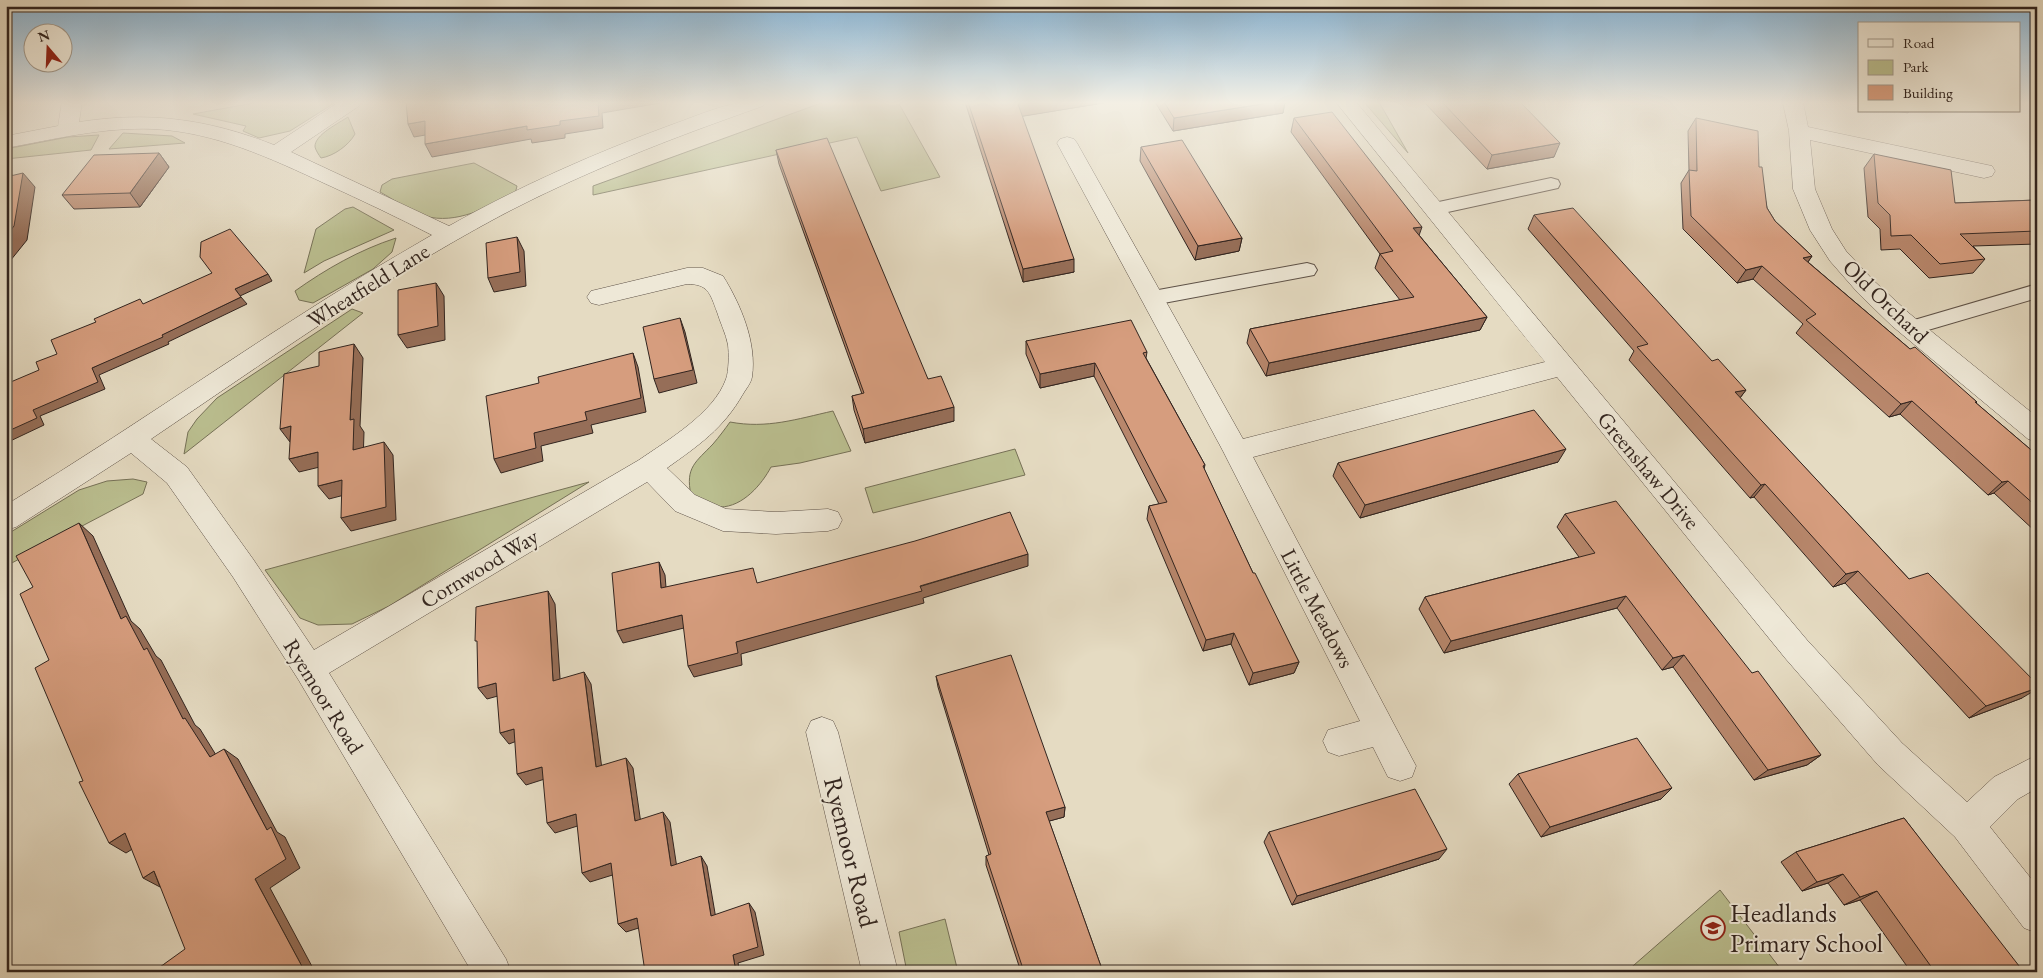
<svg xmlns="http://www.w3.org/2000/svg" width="2043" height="978" font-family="'EB Garamond',serif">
<rect width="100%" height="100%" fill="#e5dbc2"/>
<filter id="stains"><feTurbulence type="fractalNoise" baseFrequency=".004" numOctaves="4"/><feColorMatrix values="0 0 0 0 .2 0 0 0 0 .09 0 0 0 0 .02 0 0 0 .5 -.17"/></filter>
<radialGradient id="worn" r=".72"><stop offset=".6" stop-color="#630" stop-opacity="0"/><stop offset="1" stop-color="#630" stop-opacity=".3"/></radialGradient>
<!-- green -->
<g fill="#babe8f" stroke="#767157">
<path d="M259 102H336L290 131 259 138 243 131 246 126 193 114Z"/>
<path d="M824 102H898L940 177 881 191 857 137 593 195V186Z"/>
<path d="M1364 102H1379L1408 153Z"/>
<path d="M348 117 355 134C349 145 334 156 321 158 319 155 316 151 315 147 314 135 339 123 348 117Z"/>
<path d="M123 133 172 136 185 143 109 149Z"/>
<path d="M99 135 91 150 6 159V149L68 137Z"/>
<path d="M474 163 517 186 515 194C488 207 456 225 425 216 409 211 395 200 380 192L382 185 392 179Z"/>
<path d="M353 207 394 230 324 261 304 273 316 229 345 209Z"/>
<path d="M396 238 392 252 373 269 313 303 299 300 295 291C326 269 359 250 396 238Z"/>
<path d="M352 309 363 313 184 454 188 432 197 419 217 398Z"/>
<path d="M833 411 851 451 800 463 771 467C762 484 743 507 720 507 712 507 699 498 691 495 685 467 696 462 713 444 719 437 725 429 730 422 767 429 797 419 833 411Z"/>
<path d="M1015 449 1025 475 873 513 865 488Z"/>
<path d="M133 479 147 482 143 494 6 566V535L79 490 107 481Z"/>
<path d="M589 482 389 606 352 624 318 625 300 618 265 570Z"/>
<path d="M1720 890 1783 972H1626Z"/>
<path d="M945 919 958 972H907L899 932Z"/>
</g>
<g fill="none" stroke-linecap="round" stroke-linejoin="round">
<!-- service casing -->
<g stroke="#5e5248" stroke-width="2">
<g id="service">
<path d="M1551 178 1558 180 1560 184 1558 188 1434 215 1427 213 1424 209 1427 205 1434 203Z"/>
<path d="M1307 263 1314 265 1317 270 1314 275 1153 305 1146 303 1143 298 1146 293 1153 291Z"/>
<path d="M2037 284V298L1911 335 1904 333 1900 328 1904 323Z"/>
</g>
</g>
<!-- minor casing -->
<g stroke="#5e5248" stroke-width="1">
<g id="minor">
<path d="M62 102H82L79 122C149 111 208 119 274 145L339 102H362L359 106 291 152 449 226C520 186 595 153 671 125 703 114 732 99 766 102L763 106C672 138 583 172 498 217 377 282 265 362 151 439L187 467 253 559 314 650 639 460C668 440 714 413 726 379 729 371 729 353 728 345 726 334 720 322 717 312 710 293 708 284 687 284L599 305 591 303 587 297 591 291 687 268H703L723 276C741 305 757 343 752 377 751 383 746 389 743 394 723 429 699 445 667 468L695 495 726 509 776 512 828 509 838 512 842 520 838 528 828 531 776 534 723 531 675 511 647 482 329 673 506 959 511 972H472L298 679 233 577 167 483 131 453 16 527 6 530V505C150 418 286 318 432 235 397 217 361 200 326 184 270 158 215 132 153 129 104 127 54 139 6 148V136L58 126Z"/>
<path d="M1336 102H1356L1807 640 1902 743 1967 802 1994 777 2037 755V788L2018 799 1990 827 2037 886V933L2024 928 1955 837 1878 765 1785 658 1557 377 1253 457 1416 766 1412 777 1400 781 1388 777 1373 747 1339 756 1328 752 1323 741 1328 730 1360 721 1223 451 1057 143 1060 139 1067 137 1074 139 1077 143 1243 439 1545 362Z"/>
<path d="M1783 102H1803L1808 127 1992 166 1995 171 1992 176 1984 178 1810 140 1815 189 1832 229 1846 251 1874 281 1910 314 2037 417V442L2028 439 1892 326 1858 293 1830 261 1810 230 1793 189 1789 131Z"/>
<path d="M822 717 833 721 838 732 898 972H862L806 732 811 721Z"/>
</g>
</g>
<!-- service -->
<use href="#service" fill="#eee8d7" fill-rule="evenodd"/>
<!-- minor -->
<use href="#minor" fill="#eee8d7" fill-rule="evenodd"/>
</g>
<!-- wall -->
<g fill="#b8876c" stroke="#31241f">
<path d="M965 102H1109L1022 116 1074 272 1023 282Z"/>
<path d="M1155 102H1285L1283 113 1173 131Z"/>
<path d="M1424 102H1520L1554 157 1487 169Z"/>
<path d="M1896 111H1909L1908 113Z"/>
<path d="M1294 118 1419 235 1487 317 1480 330 1266 376 1247 343 1250 329 1400 300 1375 268 1380 254 1291 132Z"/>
<path d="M1696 118 1759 167 1767 208 1775 221 1812 256 1808 262 1910 349 1977 402 1976 403 2037 455V533L1994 493 1988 495 1900 414 1889 417 1796 333 1803 324 1753 279 1737 283 1683 229 1681 183 1689 170 1688 131Z"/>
<path d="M1141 147 1242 238 1239 251 1195 260 1140 161Z"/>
<path d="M776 150 928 379 954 421 865 443 854 410 852 396 862 394 779 164Z"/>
<path d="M159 153 169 167 140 207 74 209 62 195Z"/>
<path d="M1874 154 1955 203 2037 200V244L1973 246 1985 259 1973 273 1929 278 1900 249 1881 250 1880 229 1868 217 1864 168Z"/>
<path d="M1534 215 1712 361 1746 390 1740 398 1909 579 2022 698 1969 718 1845 583 1833 587 1754 497 1750 498 1629 360 1634 351 1528 229Z"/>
<path d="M1026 341 1147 352 1146 358 1205 465 1204 469 1253 573 1299 662 1294 673 1249 685 1231 644 1203 651 1147 519 1149 506 1159 504 1094 376 1040 388 1026 354Z"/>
<path d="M1558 462 1360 518 1333 476 1338 463Z"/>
<path d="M1565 514 1752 673 1821 755 1807 765 1754 780 1673 667 1662 670 1617 608 1444 653 1419 609 1425 597 1579 557 1557 527Z"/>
<path d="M936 676 1065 807 1064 817 1049 821 1103 972H1021L986 865V856L989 855 938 687Z"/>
<path d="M1518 774 1672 788 1661 799 1541 837 1509 784Z"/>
<path d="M1904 818 2021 972H1911L1860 900 1844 905 1828 883 1802 891 1781 862 1796 852Z"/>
<path d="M1269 832 1439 859 1292 905 1264 842Z"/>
</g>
<!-- shaded-wall -->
<g fill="#966e58" stroke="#31241f">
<path d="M598 102H666L602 113 603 128 565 134V138L532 143 531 139 432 157 425 144 527 126 560 121Z"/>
<path d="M1032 102H1109L1018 117V104Z"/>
<path d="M1275 102H1285L1283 113 1173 131 1174 118Z"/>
<path d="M425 121 431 134 414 137 408 124Z"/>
<path d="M1560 143 1554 157 1487 169 1492 155Z"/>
<path d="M159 153 169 167 140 207 130 193Z"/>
<path d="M6 168 14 177 6 186Z"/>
<path d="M23 173 35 187 27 240 6 266V236Z"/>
<path d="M1422 227 1417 241 1413 228Z"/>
<path d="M517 237 524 251 526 286 494 292 488 278Z"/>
<path d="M1242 238 1239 251 1195 260 1198 246Z"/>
<path d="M1812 256 1803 269V258Z"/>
<path d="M1074 259V272L1023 282V269Z"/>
<path d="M1762 266 1753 279 1737 283 1746 270Z"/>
<path d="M268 274 272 281 240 296 235 289Z"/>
<path d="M436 283 444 296 445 340 407 348 398 335Z"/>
<path d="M241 297 247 304 168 342 169 344 99 375 105 389 40 416 44 425 6 443V432L33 410 92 368Z"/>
<path d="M1487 317 1480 330 1266 376 1269 363Z"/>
<path d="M680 318 685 332 697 383 659 393 654 379Z"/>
<path d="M354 344 363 358 360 426 364 432 363 463 353 450 350 420Z"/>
<path d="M633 353 638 367 646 412 591 425 593 433 541 446 543 461 501 473 494 459 534 433 585 412Z"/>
<path d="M1095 363 1094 376 1040 388V374Z"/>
<path d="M1746 390 1736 403 1735 392Z"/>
<path d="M1912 401 1900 414 1889 417 1901 404Z"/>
<path d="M954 407V421L865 443 863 429Z"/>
<path d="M291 426 290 442 280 429Z"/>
<path d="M384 442 393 455 396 520 351 531 341 518Z"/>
<path d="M1566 449 1558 462 1360 518 1365 505Z"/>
<path d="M318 452 328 465 299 472 289 459Z"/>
<path d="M342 480 352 493 329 499 318 486Z"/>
<path d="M2008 481 1994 493 1988 495 2002 482Z"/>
<path d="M1765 484 1754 497 1750 498 1761 485Z"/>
<path d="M79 523 93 536 131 621 140 629 156 656 161 660 195 725 200 729 224 768 210 757 183 719 144 650 121 619Z"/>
<path d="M1028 554V566L923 598 924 603 741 654 742 665 694 677 688 666 736 642Z"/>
<path d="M659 562 665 575 667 600 661 588Z"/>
<path d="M1858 571 1845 583 1833 587 1846 574Z"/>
<path d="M548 591 555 604 561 693 553 681Z"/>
<path d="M1626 596 1617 608 1444 653 1451 641Z"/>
<path d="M682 615 688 627 623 643 617 631Z"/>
<path d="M1234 633 1231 644 1203 651 1206 640Z"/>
<path d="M1684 655 1673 667 1662 670 1673 658Z"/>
<path d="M1299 662 1294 673 1249 685 1253 673Z"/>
<path d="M584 672 591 684 603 777 596 767Z"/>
<path d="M496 683 505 694 487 699 478 688Z"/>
<path d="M2037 688V689L2022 698 1969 718 1986 706Z"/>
<path d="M514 729 522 739 509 744 500 733Z"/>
<path d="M224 749 238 759 277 832 285 837 300 868 270 888 315 972H305L255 879 267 830Z"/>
<path d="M1821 755 1807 765 1754 780 1768 770Z"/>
<path d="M626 758 633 768 642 831 635 821Z"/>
<path d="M542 767 551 777 526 785 517 774Z"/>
<path d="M1672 788 1661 799 1541 837 1550 827Z"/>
<path d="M1065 807 1064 817 1046 822V812Z"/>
<path d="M663 812 670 822 678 875 671 866Z"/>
<path d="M576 814 584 824 555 833 547 823Z"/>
<path d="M125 833 142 843 126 853 109 843Z"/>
<path d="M1447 849 1439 859 1292 905 1297 896Z"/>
<path d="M701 856 707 866 717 925 711 916Z"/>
<path d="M611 863 619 873 590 882 582 873Z"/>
<path d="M154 871 160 887 143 878Z"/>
<path d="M1843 874 1828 883 1802 891 1817 882Z"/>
<path d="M1877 891 1860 900 1844 905 1860 897Z"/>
<path d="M749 903 755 912 764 955 738 963 740 972H736L733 955Z"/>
<path d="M637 918 645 926 626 932 618 924Z"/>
</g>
<!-- building -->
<g fill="#d69d7e" stroke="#31241f">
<path d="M406 102H598L599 116 560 121V125L527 130V126L425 144V121L408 124Z"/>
<path d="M968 102H1032L1018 104 1074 259 1023 269Z"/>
<path d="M1164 102H1275L1174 118Z"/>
<path d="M1442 102H1520L1560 143 1492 155Z"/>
<path d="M1332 112 1422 227 1413 228 1487 317 1269 363 1250 329 1414 297 1380 254 1393 251 1294 118Z"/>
<path d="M1696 118 1758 131 1759 167H1762L1767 208 1775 221 1812 256 1803 258 1910 349 1915 347 1977 402H1975L2037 455V507L2008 481 2002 482 1912 401 1901 404 1806 320 1816 314 1762 266 1746 270 1691 216 1689 170 1697 171Z"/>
<path d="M827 138 928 379 941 376 954 407 863 429 852 396 864 393 776 150Z"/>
<path d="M1182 140 1242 238 1198 246 1141 147Z"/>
<path d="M159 153 130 193 62 195 94 155Z"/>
<path d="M1874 154 1951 170 1955 203 2037 200V231L1960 234 1985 259 1940 264 1911 235 1891 236 1890 215 1878 203Z"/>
<path d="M23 173 14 226 6 236V177Z"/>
<path d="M1573 208 1712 361 1718 359 1746 390 1735 392 1909 579 1928 573 2037 684V688L1986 706 1858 571 1846 574 1765 484 1761 485 1637 347 1648 344 1534 215Z"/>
<path d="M230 229 268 274 235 289 241 297 162 335 163 337 92 368 98 382 33 410 37 418 6 432V384L39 370 36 362 57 354 51 340 96 322 94 319 140 299 143 304 212 273 200 257 201 242Z"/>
<path d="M517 237 520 272 488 278 486 243Z"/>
<path d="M436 283 438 326 398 335V290Z"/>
<path d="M680 318 693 370 654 379 643 327Z"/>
<path d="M1131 320 1147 352 1143 353 1205 465 1203 466 1253 573H1255L1299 662 1253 673 1234 633 1206 640 1149 506 1167 502 1095 363 1040 374 1026 341Z"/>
<path d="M354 344 350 420 354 419 353 450 384 442 386 507 341 518 342 480 318 486V452L289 459 291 426 280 429 284 374 319 366V352Z"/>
<path d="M633 353 641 398 585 412 587 420 534 433 536 448 494 459 486 396 539 383 538 377Z"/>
<path d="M1534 410 1566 449 1365 505 1338 463Z"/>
<path d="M1616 501 1752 673 1758 671 1821 755 1768 770 1684 655 1673 658 1626 596 1451 641 1425 597 1595 553 1565 514Z"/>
<path d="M1010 512 1028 554 920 586 922 591 736 642 738 653 688 666 682 615 617 631 612 573 659 562 661 588 753 568 757 583 915 541Z"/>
<path d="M79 523 121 619 126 616 144 650 147 648 183 719 185 718 210 757 224 749 267 830 271 827 286 859 255 879 305 972H153L185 949 154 871 143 878 125 833 109 843 79 782 83 781 35 668 49 660 20 594 33 587 16 556Z"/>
<path d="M548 591 553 681 584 672 596 767 626 758 635 821 663 812 671 866 701 856 711 916 749 903 758 947 733 955 736 972H645L637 918 618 924 611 863 582 873 576 814 547 823 542 767 517 774 514 729 500 733 496 683 478 688 477 641H475L476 607Z"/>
<path d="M1011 655 1065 807 1046 812 1103 972H1024L986 856 991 854 936 676Z"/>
<path d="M1637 738 1672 788 1550 827 1518 774Z"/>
<path d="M1415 789 1447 849 1297 896 1269 832Z"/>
<path d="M1904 818 2023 971 2020 972H1935L1877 891 1860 897 1843 874 1817 882 1796 852Z"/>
</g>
<!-- sky -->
<linearGradient id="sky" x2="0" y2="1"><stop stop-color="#89b6d7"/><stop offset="0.43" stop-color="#f3efe4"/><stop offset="1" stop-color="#f3efe4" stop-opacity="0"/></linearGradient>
<rect width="2043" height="239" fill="url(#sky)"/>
<!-- icons -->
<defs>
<g id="school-ring" transform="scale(1.25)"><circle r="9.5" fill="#eee8d7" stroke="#8f2418" stroke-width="1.5"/><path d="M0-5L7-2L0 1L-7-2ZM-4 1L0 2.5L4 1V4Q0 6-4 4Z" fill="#8f2418"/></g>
</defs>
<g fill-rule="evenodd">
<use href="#school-ring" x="1713" y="928"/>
</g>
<g text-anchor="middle" stroke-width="4" stroke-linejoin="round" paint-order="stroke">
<!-- street labels -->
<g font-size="22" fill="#31241f" stroke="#eee8d7">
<text transform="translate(368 285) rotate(-32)" y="8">Wheatfield Lane</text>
<text transform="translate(1886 301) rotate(44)" y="8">Old Orchard</text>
<text transform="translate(1649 470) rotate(50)" y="8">Greenshaw Drive</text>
<text transform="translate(479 568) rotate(-31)" y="8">Cornwood Way</text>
<text transform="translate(1318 608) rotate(62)" y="8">Little Meadows</text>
<text transform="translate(324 696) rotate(58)" y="8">Ryemoor Road</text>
</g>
<!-- near-street labels -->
<g font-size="26" fill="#31241f" stroke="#eee8d7">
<text transform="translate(851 852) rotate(76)" y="9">Ryemoor Road</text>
</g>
<!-- near-poi labels -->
<g font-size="26" fill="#31241f" stroke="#eee8d7" text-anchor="start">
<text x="1730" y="922">Headlands<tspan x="1730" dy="30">Primary School</tspan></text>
</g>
</g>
<!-- margin -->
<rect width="2043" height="978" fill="none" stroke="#e5dbc2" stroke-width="25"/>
<rect x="8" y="8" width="2028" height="963" fill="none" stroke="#31241f" stroke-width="2.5"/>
<rect x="12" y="12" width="2018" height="953" fill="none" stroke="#31241f"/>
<!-- legend -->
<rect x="1858" y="22" width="162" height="90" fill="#eee8d7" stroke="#a29a8d"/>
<rect x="1868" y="39" width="25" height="8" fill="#eee8d7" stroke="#a29a8d"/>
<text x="1903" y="48" font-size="15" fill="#31241f">Road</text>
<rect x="1868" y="60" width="25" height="15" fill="#babe8f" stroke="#a29a8d"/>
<text x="1903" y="72" font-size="15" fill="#31241f">Park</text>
<rect x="1868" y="85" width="25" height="15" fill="#d69d7e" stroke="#a29a8d"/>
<text x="1903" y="98" font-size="15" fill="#31241f">Building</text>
<!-- north arrow -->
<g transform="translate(48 48) rotate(341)"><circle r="24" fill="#eee8d7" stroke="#a29a8d"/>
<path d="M0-4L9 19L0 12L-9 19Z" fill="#8f2418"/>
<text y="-8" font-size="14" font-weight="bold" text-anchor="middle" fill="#31241f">N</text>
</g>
<rect width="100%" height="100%" filter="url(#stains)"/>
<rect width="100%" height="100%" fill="url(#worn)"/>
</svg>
